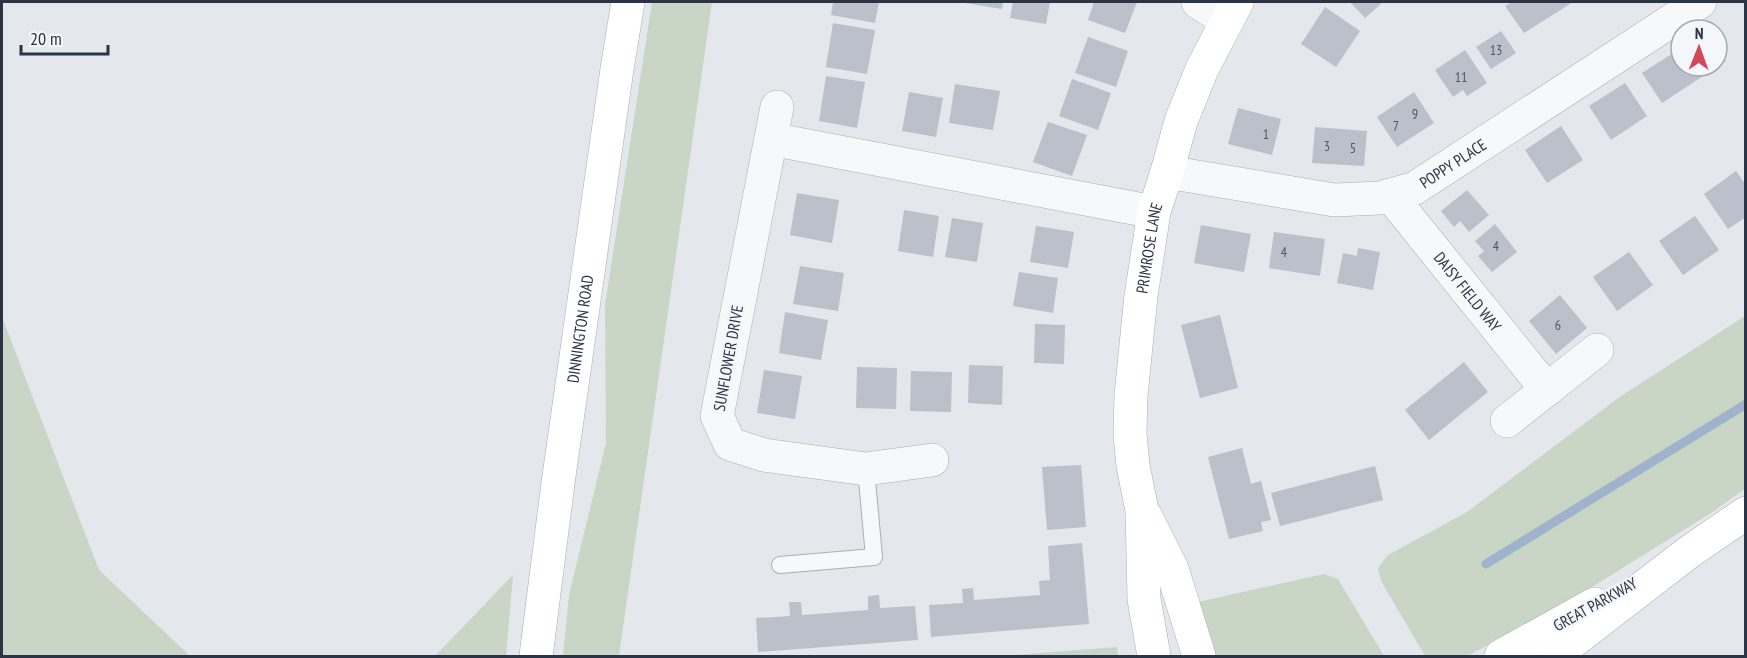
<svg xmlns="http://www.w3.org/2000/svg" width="1747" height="658" font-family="'PT Sans Narrow',sans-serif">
<rect width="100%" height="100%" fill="#e4e7ec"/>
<!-- green -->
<g fill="#c9d6c5">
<path d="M652 2H712L619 656H563L569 595 606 443 605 305Z"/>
<path d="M1745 316V489L1711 513 1555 610 1467 656H1425L1381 581 1378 568 1388 555 1467 512 1621 396Z"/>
<path d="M2 317 99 570 190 656H2Z"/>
<path d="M1324 574 1338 579 1384 656H1216L1198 602Z"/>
<path d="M513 575 506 656H435Z"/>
<path d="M1117 647 1118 656H1004Z"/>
</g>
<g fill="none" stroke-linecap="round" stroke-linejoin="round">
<!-- stream -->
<path stroke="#9fb4cc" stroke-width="9" d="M1486 564 1746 404"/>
</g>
<!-- building -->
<g fill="#bbc0ca">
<path d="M833 2H879L875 23 831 15Z"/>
<path d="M965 2H1003L1002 9 965 3Z"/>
<path d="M1013 2H1050L1046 24 1010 18Z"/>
<path d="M1094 2H1137L1125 33 1088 20Z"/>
<path d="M1350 2H1383L1365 18Z"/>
<path d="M1512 2H1573L1524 33 1505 6Z"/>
<path d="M1325 7 1360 31 1336 67 1301 44Z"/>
<path d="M833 23 875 30 867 74 826 67Z"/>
<path d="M1501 31 1516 53 1491 69 1476 47Z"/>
<path d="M1088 37 1128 51 1116 87 1075 73Z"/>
<path d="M1717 47 1726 61 1662 103 1642 73 1681 48V66H1717Z"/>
<path d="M1465 50 1487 83 1467 96 1463 90 1453 97 1435 70Z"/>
<path d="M826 76 865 82 857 128 819 121Z"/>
<path d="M1072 79 1111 93 1098 130 1059 116Z"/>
<path d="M1625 83 1647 116 1611 140 1589 106Z"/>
<path d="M955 84 1000 91 993 130 949 123Z"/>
<path d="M909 92 943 98 936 137 902 131Z"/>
<path d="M1414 92 1434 123 1397 147 1377 117Z"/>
<path d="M1238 108 1281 119 1272 155 1228 144Z"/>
<path d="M1048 122 1087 135 1072 176 1033 162Z"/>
<path d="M1561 126 1583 160 1547 183 1525 150Z"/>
<path d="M1315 127 1367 131 1364 166 1312 163Z"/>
<path d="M1736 171 1746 185V217L1728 229 1704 194Z"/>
<path d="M1467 190 1489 215 1469 232 1460 221 1454 227 1441 211Z"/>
<path d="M797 193 839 200 832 243 790 235Z"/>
<path d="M904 210 939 216 933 257 898 251Z"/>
<path d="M1695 216 1719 250 1683 275 1659 241Z"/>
<path d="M952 218 983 223 977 262 945 257Z"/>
<path d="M1495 224 1517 252 1492 272 1478 256 1484 251 1475 241Z"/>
<path d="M1201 225 1251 234 1244 272 1194 263Z"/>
<path d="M1036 226 1074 232 1068 268 1030 262Z"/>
<path d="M1274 232 1325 239 1320 276 1269 268Z"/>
<path d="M1358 248 1380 252 1373 290 1337 283 1343 253 1357 256Z"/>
<path d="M1629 252 1653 285 1617 311 1593 277Z"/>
<path d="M800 266 844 273 838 311 793 304Z"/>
<path d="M1019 272 1058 278 1053 313 1013 306Z"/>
<path d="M1560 295 1587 328 1556 354 1529 321Z"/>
<path d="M785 312 828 320 821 360 779 353Z"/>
<path d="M1220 315 1238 388 1200 398 1181 325Z"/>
<path d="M1035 324 1065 325 1064 364 1034 363Z"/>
<path d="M1464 362 1488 392 1429 440 1405 410Z"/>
<path d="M969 365 1003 366 1002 405 968 403Z"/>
<path d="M857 367 897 368 896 409 856 408Z"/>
<path d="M764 370 802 376 795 419 757 413Z"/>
<path d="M911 371 952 372 951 412 910 411Z"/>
<path d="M1242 448 1251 484 1261 481 1271 520 1261 522 1263 531 1229 539 1208 457Z"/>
<path d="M1081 465 1086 527 1047 530 1042 467Z"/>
<path d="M1375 466 1383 500 1280 526 1271 493Z"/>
<path d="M1082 543 1089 624 931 637 929 605 963 603 962 589 973 588 974 600 1040 595 1039 581 1050 580 1048 546Z"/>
<path d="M879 595 880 608 915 606 918 640 758 652 756 618 790 616 789 602H801L802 615 868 610V596Z"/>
</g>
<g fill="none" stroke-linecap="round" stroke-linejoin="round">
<!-- lane casing -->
<g stroke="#a9aeb7" stroke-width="18">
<path id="lane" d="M780 565 874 557 866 469"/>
</g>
<!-- street casing -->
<g stroke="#a9aeb7" stroke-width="34">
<g id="street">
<path d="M1198 2 1226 20"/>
<path d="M777 107 717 416 730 444 764 455 866 469 932 460"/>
<path d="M771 139 1154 212"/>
<path id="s1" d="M1167 172 1334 200 1380 198 1415 188 1700 2"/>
<path id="s2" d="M1390 195 1547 390"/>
<path d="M1507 421 1597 350"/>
</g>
</g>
<!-- secondary casing -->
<g stroke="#a9aeb7" stroke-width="34">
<g id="secondary">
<path d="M1146 517 1172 569 1199 656"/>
<path id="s3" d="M536 656 558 483 617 69 628 2"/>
<path id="s4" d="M1154 656 1144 599 1142 510 1133 466 1130 434 1131 395 1141 296 1154 212 1167 172 1181 121 1202 69 1237 2"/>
<path d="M1501 656 1595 604"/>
<path d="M1554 656 1689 552 1746 513"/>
</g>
</g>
<!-- lane -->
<use href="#lane" stroke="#f7f8fa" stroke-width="16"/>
<!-- street -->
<use href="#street" stroke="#f7f8fa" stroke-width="33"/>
<!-- secondary -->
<use href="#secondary" stroke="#fff" stroke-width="33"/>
</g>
<g text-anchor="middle" stroke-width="4.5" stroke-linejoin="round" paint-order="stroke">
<!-- number labels -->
<g font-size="14" fill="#4f5766">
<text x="1496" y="55">13</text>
<text x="1461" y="82">11</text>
<text x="1415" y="119">9</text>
<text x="1396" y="131">7</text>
<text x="1266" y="139">1</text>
<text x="1327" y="151">3</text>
<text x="1353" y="153">5</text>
<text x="1496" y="251">4</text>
<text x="1284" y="257">4</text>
<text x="1558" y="330">6</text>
</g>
<!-- street labels -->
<g font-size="16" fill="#2b3445" stroke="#f4f6f9">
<text dy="6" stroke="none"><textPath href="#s1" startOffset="297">POPPY PLACE</textPath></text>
<text dy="6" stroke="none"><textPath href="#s4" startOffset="411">PRIMROSE LANE</textPath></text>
<text dy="6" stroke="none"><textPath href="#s2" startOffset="124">DAISY FIELD WAY</textPath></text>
<text dy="6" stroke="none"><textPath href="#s3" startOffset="330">DINNINGTON ROAD</textPath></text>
<text transform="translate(728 358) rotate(-80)" y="6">SUNFLOWER DRIVE</text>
<text transform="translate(1595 604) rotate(-29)" y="6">GREAT PARKWAY</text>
</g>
</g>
<!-- border -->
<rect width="1747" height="658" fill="none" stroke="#2b3445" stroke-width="6"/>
<!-- north arrow -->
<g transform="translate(1699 48) rotate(1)"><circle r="28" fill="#f4f6f9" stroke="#a4a8b1" stroke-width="1.5"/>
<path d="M0-4.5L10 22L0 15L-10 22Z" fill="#d1495b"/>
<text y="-9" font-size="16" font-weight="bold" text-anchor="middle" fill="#2b3445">N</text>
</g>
<!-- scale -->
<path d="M21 45v9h87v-9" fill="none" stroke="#2b3445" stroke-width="3"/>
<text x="30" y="45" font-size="18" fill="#2b3445" stroke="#f4f6f9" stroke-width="4.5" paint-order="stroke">20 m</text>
</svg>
